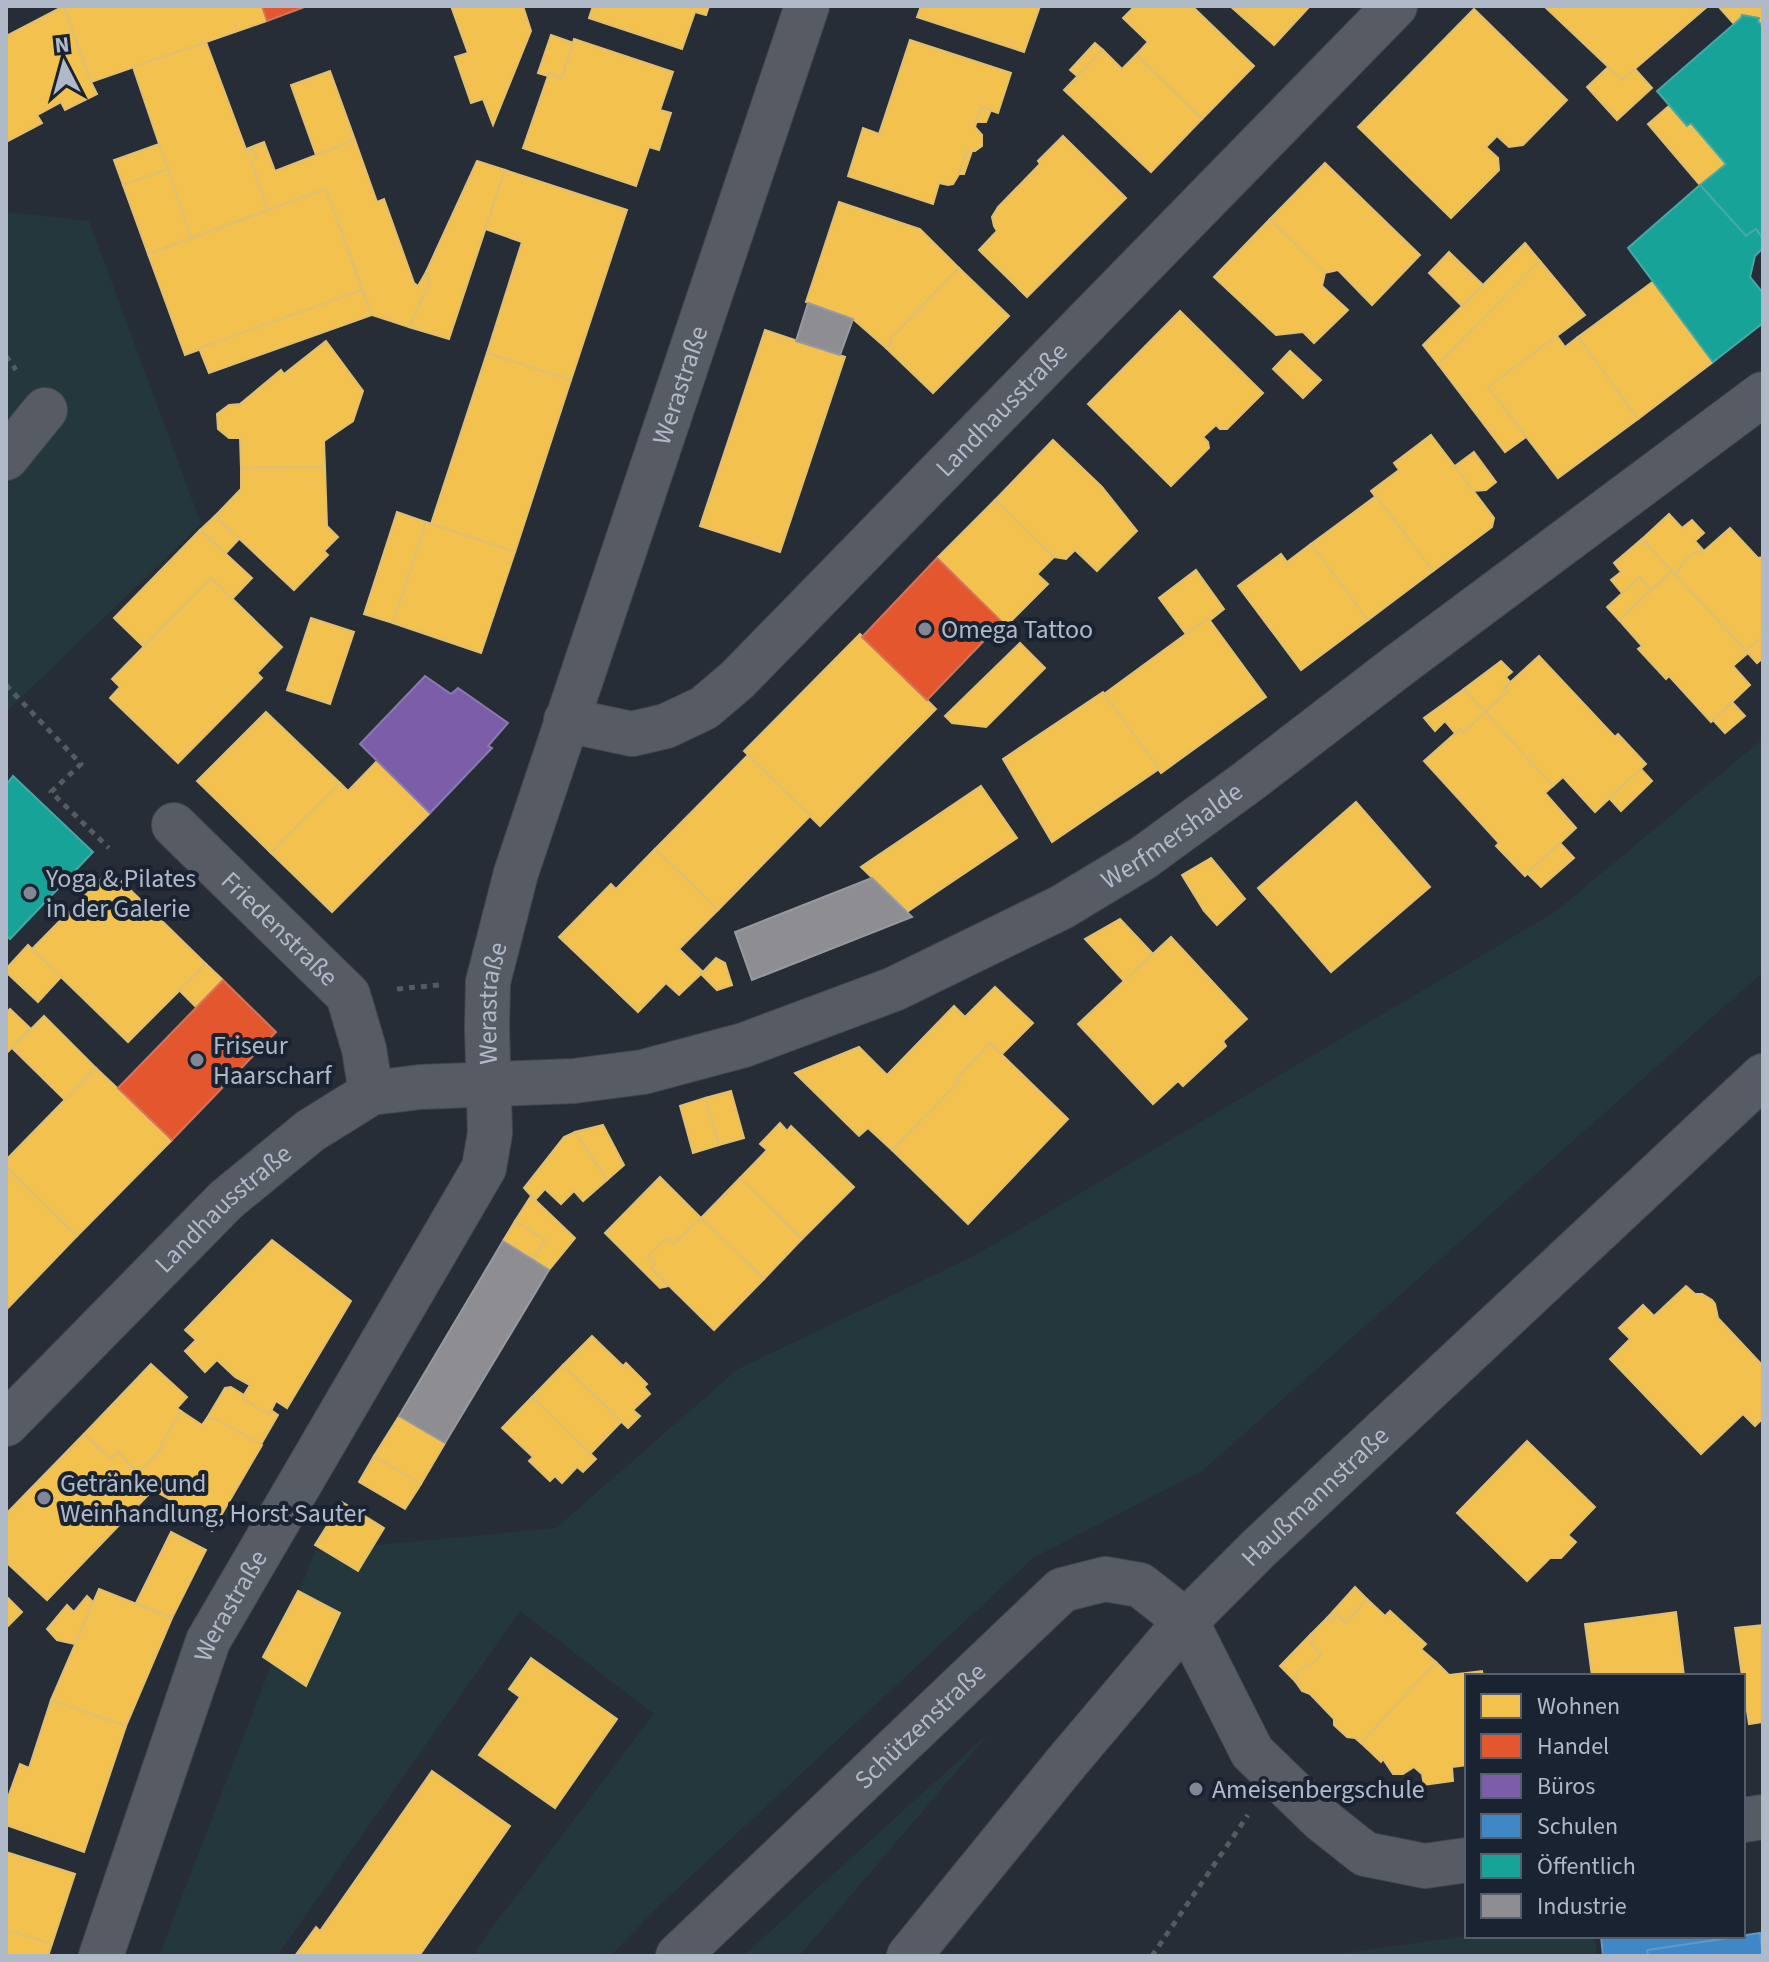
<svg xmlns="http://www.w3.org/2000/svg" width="1769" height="1962" font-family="'Source Sans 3',sans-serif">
<rect width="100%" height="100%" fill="#272d36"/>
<!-- green -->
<g fill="#24373c">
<path d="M6 212 89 221 201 524 6 712Z"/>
<path d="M1763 739V972L1202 1471 1033 1558 662 1903 610 1956H473L485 1937 654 1714 520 1611 277 1956H159L315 1551 556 1528 738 1369 976 1255 1555 912Z"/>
<path d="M991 1731 799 1956H743Z"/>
<path d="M1467 1936H1594L1597 1956H1323Z"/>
</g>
<!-- homes -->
<g fill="#f2c14e" stroke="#debf73" stroke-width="2">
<path d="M64 6 91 82 97 94 65 110 61 102 37 115 42 123 6 142V36Z"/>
<path d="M64 6H262L267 21 91 82Z"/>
<path d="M451 6H523L531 31 493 125 483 99 471 103 455 57 468 53Z"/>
<path d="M593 6H709L706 15 695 12 682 49 589 18Z"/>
<path d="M921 6H1040L1024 52 917 17Z"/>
<path d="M1135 6H1192L1254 66 1202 119 1136 55 1148 42 1123 18Z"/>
<path d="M1230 6H1310L1274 45Z"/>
<path d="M1544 6H1708L1622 80Z"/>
<path d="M1718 6H1763V27L1758 21 1759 18 1742 15 1734 24Z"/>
<path d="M1474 9 1567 100 1523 145 1509 147 1497 136 1486 147 1498 158 1499 170 1451 218 1358 127Z"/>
<path d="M551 35 574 43 562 78 549 73 548 76 538 73Z"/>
<path d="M574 39 673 72 660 110 671 113 659 150 649 147 636 186 523 148 549 73 562 78Z"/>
<path d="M910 40 1011 73 998 113 981 107 975 127 982 135V146L975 151H967L959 174 953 184 948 185 939 183 933 204 848 176 863 128 879 134Z"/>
<path d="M206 42 247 152 253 149 257 158 251 161 268 210 191 238 133 67Z"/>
<path d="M1095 43 1103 50 1077 76 1070 70Z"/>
<path d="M1103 50 1122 69 1136 55 1202 119 1151 172 1064 90Z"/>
<path d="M1608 67 1622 80 1635 69 1652 88 1617 120 1587 87Z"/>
<path d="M330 71 355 140 316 155 291 85Z"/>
<path d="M1669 106 1687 126 1691 123 1726 164 1700 185 1648 124Z"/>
<path d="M981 107 991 110 986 122H976Z"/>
<path d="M1063 136 1126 198 1027 297 979 250 997 231 994 226 992 217 998 207 1040 164 1038 161Z"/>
<path d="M355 140 377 202 384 199 414 283 418 286 426 272 430 282 409 327 372 315 326 189 268 210 251 161 257 158 253 149 247 152 246 149 264 142 275 171Z"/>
<path d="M159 144 168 169 123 185 114 160Z"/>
<path d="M967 151H972L964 174H959Z"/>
<path d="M477 161 505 170 449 339 409 327 430 282 426 272Z"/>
<path d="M1325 163 1420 255 1372 305 1338 270 1325 273 1270 219Z"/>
<path d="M168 169 191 238 148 254 123 185Z"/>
<path d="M505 170 627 210 571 380 487 353 522 242 485 229Z"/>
<path d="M326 189 362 290 185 355 148 254Z"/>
<path d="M839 202 920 229 959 268 890 339 892 342 886 348 853 319 806 302Z"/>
<path d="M1270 219 1325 273 1322 286 1348 310 1314 343 1303 332 1276 335 1214 277Z"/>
<path d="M1525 243 1540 261 1438 364 1423 345Z"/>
<path d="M1449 252 1483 285 1462 306 1429 273Z"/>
<path d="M1540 261 1585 315 1488 387 1526 437 1505 452 1438 364Z"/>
<path d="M959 268 1009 316 933 393 886 348 892 342 890 339Z"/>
<path d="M1654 281 1713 362 1638 419 1578 337Z"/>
<path d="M362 290 372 315 209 373 199 348Z"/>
<path d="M1180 311 1263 393 1227 429H1220L1216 425 1203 437 1208 442 1209 448 1171 486 1088 404Z"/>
<path d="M765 330 845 357 780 552 700 526Z"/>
<path d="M1557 336 1565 347 1578 337 1638 419 1558 478 1488 387Z"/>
<path d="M326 341 363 391 353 421 324 441 325 467 241 468 240 438H229L218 429 217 414 229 405 240 404 281 370 284 374Z"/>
<path d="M1290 351 1321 380 1303 398 1273 369Z"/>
<path d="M487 353 571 380 515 552 431 524Z"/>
<path d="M1431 435 1494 518 1492 527 1433 571 1371 491 1399 470 1394 463Z"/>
<path d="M1053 440 1102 487 1137 531 1097 571 1075 550 1066 559 1054 557 995 500Z"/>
<path d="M1474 452 1496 482 1486 490 1473 491 1455 466Z"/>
<path d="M325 467 327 526 338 537 324 551 328 555 294 590 215 516 241 489V468Z"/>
<path d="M1376 496 1433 571 1368 620 1311 544Z"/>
<path d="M995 500 1054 557 1037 574 1048 584 1006 626 937 558Z"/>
<path d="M397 512 426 522 393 623 364 614Z"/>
<path d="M1669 514 1682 528 1692 520 1704 533 1695 541 1704 551 1698 552 1687 557 1679 569 1676 576 1642 539Z"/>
<path d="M215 516 239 539 225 554 200 530Z"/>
<path d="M426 522 515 552 481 653 393 623Z"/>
<path d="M1730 528 1758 558 1763 557V636L1746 651 1676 576 1679 569 1687 557 1698 552 1704 551Z"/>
<path d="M200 530 252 578 232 599 211 578 144 647 114 618Z"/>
<path d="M1642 539 1672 571 1651 590 1640 577 1622 593 1611 580 1621 572 1614 563Z"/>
<path d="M1311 544 1368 620 1301 670 1238 586 1281 554 1287 562Z"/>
<path d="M1196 570 1224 609 1209 621 1208 618 1186 634 1159 598Z"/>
<path d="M1672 571 1748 653 1733 666 1750 685 1711 722 1669 676 1666 679 1638 649 1642 646 1619 620Z"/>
<path d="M1640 577 1651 590 1619 620 1607 607Z"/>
<path d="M211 578 282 647 257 673 262 678 178 763 110 698 120 687 112 679Z"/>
<path d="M311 618 354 632 330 704 287 690Z"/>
<path d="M1208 618 1266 697 1161 773 1104 694Z"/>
<path d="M860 634 936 709 820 826 744 751Z"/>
<path d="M1763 636V658L1757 663 1746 651Z"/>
<path d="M1020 643 1045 668 986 727 952 723 945 716Z"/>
<path d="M1539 656 1615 737 1618 734 1646 764 1595 812 1563 777 1553 786 1485 712 1508 691 1504 688Z"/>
<path d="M1501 661 1512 672 1506 677 1510 682 1504 688 1508 691 1485 712 1464 689Z"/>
<path d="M1464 689 1485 712 1463 733 1460 729 1455 733 1445 721 1435 731 1424 718Z"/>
<path d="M1103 692 1159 769 1052 842 1003 759Z"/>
<path d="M1732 702 1745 716 1725 733 1713 720Z"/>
<path d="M266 712 340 783 271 853 197 781Z"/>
<path d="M1485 712 1553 786 1545 793 1576 828 1525 876 1496 846 1499 843 1424 761 1460 729 1463 733Z"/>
<path d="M748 755 810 816 718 910 655 849Z"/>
<path d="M377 761 430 813 332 912 271 853 340 783 348 791Z"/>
<path d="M1641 769 1652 781 1621 811 1609 798Z"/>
<path d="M981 786 1017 838 907 912 861 867Z"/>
<path d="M1356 802 1430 887 1331 972 1258 888Z"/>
<path d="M1560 843 1574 858 1541 887 1527 873Z"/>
<path d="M655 849 718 910 679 949 703 972 679 995 666 983 638 1012 559 937 611 884 616 889Z"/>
<path d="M1211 858 1245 899 1217 925 1204 911 1182 875Z"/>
<path d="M110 870 206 964 128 1042 32 949Z"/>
<path d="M1120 919 1153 954 1124 981 1085 939Z"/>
<path d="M1171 937 1247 1019 1223 1041 1226 1046 1183 1086 1178 1081 1153 1104 1078 1024Z"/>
<path d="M28 945 61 977 38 1002 6 972V969Z"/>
<path d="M716 958 725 963 732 985 717 990 701 974Z"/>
<path d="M206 964 223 980 196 1007 179 990Z"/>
<path d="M995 987 1033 1023 1001 1055 990 1043 957 1078 960 1081 892 1150 868 1128 859 1136 795 1073 859 1047 887 1075 954 1006 965 1017Z"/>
<path d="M10 1009 30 1028 6 1054V1013Z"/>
<path d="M44 1016 96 1068 65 1100 12 1048Z"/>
<path d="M990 1043 1068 1119 968 1224 892 1150 960 1081 957 1078Z"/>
<path d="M96 1068 172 1140 77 1236 6 1167V1160Z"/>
<path d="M731 1091 744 1138 719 1145 705 1098Z"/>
<path d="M705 1098 719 1145 693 1153 680 1106Z"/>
<path d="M780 1123 787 1131 791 1126 854 1187 802 1239 740 1178 767 1150 760 1144Z"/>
<path d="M603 1125 624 1165 607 1180 575 1132Z"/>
<path d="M575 1132 607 1180 583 1201 574 1191 561 1204 545 1189 535 1200 524 1188 564 1137Z"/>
<path d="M6 1167 77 1236 6 1310Z"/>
<path d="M660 1177 701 1218 674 1244 667 1238 648 1257 655 1264 651 1268 669 1286 660 1288 605 1233Z"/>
<path d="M740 1178 802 1239 764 1279 701 1218Z"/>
<path d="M531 1196 575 1238 549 1270 533 1259 545 1240 515 1221Z"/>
<path d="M701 1218 764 1279 714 1330 651 1268 655 1264 648 1257 667 1238 674 1244Z"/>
<path d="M515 1221 545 1240 533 1259 503 1241Z"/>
<path d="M272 1240 351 1301 287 1408 276 1401 269 1415 242 1398 250 1385 235 1377 217 1360 205 1372 185 1351 196 1340 185 1330Z"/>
<path d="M1686 1286 1695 1294H1702L1712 1300 1715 1304 1718 1318 1763 1366V1418L1755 1426 1743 1414 1701 1454 1610 1359 1630 1339 1619 1328 1643 1305 1654 1316Z"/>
<path d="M592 1336 623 1366 626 1363 647 1384 644 1387 650 1394 633 1410 640 1416 628 1428 563 1365Z"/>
<path d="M151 1364 187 1397 177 1408 181 1411 161 1445 163 1447 138 1473 118 1452 111 1459 84 1434Z"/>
<path d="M563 1365 621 1422 590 1454 532 1397Z"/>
<path d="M231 1387 244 1395 242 1398 269 1415 271 1410 278 1415 260 1446 218 1420 207 1418 225 1388Z"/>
<path d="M532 1397 596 1459 583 1472 577 1467 562 1483 555 1476 550 1481 529 1461 533 1457 502 1428Z"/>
<path d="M181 1411 202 1425 207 1418 218 1420 262 1445 212 1531 174 1509 178 1504 153 1490 138 1473 163 1447 161 1445Z"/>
<path d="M399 1416 445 1443 421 1484 374 1456Z"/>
<path d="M84 1434 111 1459 118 1452 153 1490 47 1600 6 1562V1514Z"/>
<path d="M1527 1441 1595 1507 1568 1535 1576 1542 1561 1558H1550L1527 1581 1457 1513Z"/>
<path d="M374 1456 421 1484 405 1509 359 1482Z"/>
<path d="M342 1502 384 1528 358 1571 315 1545Z"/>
<path d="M171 1532 206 1550 172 1618 136 1603Z"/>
<path d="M1355 1587 1367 1599 1346 1623 1337 1614 1331 1622 1327 1618Z"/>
<path d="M99 1589 172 1618 126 1726 51 1700Z"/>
<path d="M298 1591 340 1613 306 1686 263 1657Z"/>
<path d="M6 1596 22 1612 6 1628Z"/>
<path d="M87 1596 93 1602 75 1644 57 1640 47 1629 67 1605 74 1612Z"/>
<path d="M1367 1599 1385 1616 1390 1611 1426 1644 1421 1649 1436 1662 1361 1743 1355 1738 1347 1737 1334 1725V1719L1310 1694 1302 1691 1295 1681 1298 1671 1307 1665H1310L1321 1654 1310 1643 1315 1638 1311 1634 1327 1618 1331 1622 1337 1614 1346 1623Z"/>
<path d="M1676 1612 1684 1676H1592L1585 1624Z"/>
<path d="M1763 1625V1722L1749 1724 1735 1628Z"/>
<path d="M1311 1634 1315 1638 1310 1643 1321 1654 1310 1665H1307L1298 1671 1295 1681 1280 1666Z"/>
<path d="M531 1658 617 1719 555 1808 479 1755 520 1697 509 1689Z"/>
<path d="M1436 1662 1449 1675 1482 1671 1483 1676H1467V1765L1452 1767 1453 1781 1424 1785 1422 1774 1414 1767 1403 1774H1393L1383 1759 1381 1762 1361 1743Z"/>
<path d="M51 1700 126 1726 84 1852 6 1825V1803L20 1764 29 1768Z"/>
<path d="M432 1771 510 1826 419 1956H295L316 1927 320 1931Z"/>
<path d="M6 1852 75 1874 52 1944 6 1930Z"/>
<path d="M6 1930 52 1944 48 1956H6Z"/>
</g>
<!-- shops -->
<g fill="#e4572e" stroke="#d4745c" stroke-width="2">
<path d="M262 6H307L267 21Z"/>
<path d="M937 558 1002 622 927 700 862 637Z"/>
<path d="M223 980 276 1032 172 1140 118 1088Z"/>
</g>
<!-- offices -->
<path fill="#7b5ea7" stroke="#8b79b1" stroke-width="2" d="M425 676 451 694 458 688 508 723 488 746 492 748 430 813 360 744Z"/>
<!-- schools -->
<g fill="#3f88c5" stroke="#6197c6" stroke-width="2">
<path d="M1760 1933 1763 1956H1648L1647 1950Z"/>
<path d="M1601 1936H1742L1647 1950 1648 1956H1603Z"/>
</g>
<!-- public -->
<g fill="#17a398" stroke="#45aaa6" stroke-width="2">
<path d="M1742 15 1759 18 1758 21 1763 27V239L1756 229 1746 236 1700 185 1726 164 1691 123 1687 126 1657 91 1741 18Z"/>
<path d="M1700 185 1746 236 1756 229 1763 239V248L1755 256 1750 277 1763 293V323L1713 362 1628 248Z"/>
<path d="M13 776 93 852 10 939 6 935V785Z"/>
</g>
<!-- industry -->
<g fill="#8d8d92" stroke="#989aa2" stroke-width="2">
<path d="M808 303 853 319 840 355 796 341Z"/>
<path d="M872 878 912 917 752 980 735 932Z"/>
<path d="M503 1241 549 1270 445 1443 399 1416Z"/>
</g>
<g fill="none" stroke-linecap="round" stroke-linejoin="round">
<!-- minor casing -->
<g stroke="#43484f" stroke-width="46">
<g id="minor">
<path d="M6 458 45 410"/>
<path id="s1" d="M566 720 632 734 666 726 704 708 737 680 1395 6"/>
<path id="s2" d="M174 825 348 995 364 1049 371 1093"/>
<path d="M1743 1820 1763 1817"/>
<path id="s3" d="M101 1956 208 1641 484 1168 490 1133 487 1028 488 982 516 873 807 6"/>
<path id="s4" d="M678 1956 1062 1590 1105 1579 1140 1585 1186 1621 1252 1752 1322 1820 1365 1854 1425 1866 1467 1860"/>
<path id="s5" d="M909 1956 1066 1763 1186 1621 1258 1549 1763 1076"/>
</g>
</g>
<!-- tertiary casing -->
<g stroke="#43484f" stroke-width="46">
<g id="tertiary">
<path id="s6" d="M6 1424 226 1200 310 1131 371 1093 420 1087 574 1081 643 1072 744 1045 894 989 1062 907 1143 858 1250 780 1398 666 1763 394"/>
</g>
</g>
<!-- path -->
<g stroke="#555b61" stroke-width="5" stroke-dasharray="6 6" stroke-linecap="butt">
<path d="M6 356 16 370"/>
<path d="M6 685 81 764 51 792 109 848"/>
<path d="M397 989 439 985"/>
<path d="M1152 1956 1248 1815"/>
</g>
<!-- minor -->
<use href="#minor" stroke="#575c64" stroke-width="44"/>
<!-- tertiary -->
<use href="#tertiary" stroke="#575c64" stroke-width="44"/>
</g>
<!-- markers -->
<g fill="#808895" stroke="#1a2331" stroke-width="3">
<circle cx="925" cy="629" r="8"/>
<circle cx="30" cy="893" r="8"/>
<circle cx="197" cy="1060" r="8"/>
<circle cx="44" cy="1498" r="8"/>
<circle cx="1196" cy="1789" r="8"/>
</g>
<g text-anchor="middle" stroke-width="8" stroke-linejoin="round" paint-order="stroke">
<!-- street labels -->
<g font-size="26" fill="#b0b9c8" stroke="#1a2331">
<text dy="9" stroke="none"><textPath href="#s3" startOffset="1694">Werastraße</textPath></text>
<text dy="9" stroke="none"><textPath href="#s1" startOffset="566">Landhausstraße</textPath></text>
<text dy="9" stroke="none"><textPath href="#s6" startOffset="1350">Werfmershalde</textPath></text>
<text dy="9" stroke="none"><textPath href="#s2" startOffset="148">Friedenstraße</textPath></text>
<text dy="9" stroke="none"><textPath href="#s3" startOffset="1046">Werastraße</textPath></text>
<text dy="9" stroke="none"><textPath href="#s6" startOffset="306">Landhausstraße</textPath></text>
<text dy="9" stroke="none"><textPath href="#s5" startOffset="614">Haußmannstraße</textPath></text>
<text dy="9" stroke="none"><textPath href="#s3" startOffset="374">Werastraße</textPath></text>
<text dy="9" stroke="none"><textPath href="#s4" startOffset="334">Schützenstraße</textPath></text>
</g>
<!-- poi labels -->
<g font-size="26" fill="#b0b9c8" stroke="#1a2331" text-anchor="start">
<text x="941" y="638">Omega Tattoo</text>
<text x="46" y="887">Yoga &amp; Pilates<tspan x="46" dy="30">in der Galerie</tspan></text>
<text x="213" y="1054">Friseur<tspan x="213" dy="30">Haarscharf</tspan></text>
<text x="60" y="1492">Getränke und<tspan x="60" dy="30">Weinhandlung, Horst Sauter</tspan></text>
<text x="1212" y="1798">Ameisenbergschule</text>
</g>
</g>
<!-- border -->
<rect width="1769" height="1962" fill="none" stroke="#b0b9c8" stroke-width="16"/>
<!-- legend -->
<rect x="1465" y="1674" width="280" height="264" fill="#1a2331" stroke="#565f6d" stroke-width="2"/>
<rect x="1481" y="1694" width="40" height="24" fill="#f2c14e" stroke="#565f6d" stroke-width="2"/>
<text x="1537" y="1714" font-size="24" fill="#b0b9c8">Wohnen</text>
<rect x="1481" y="1734" width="40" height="24" fill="#e4572e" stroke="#565f6d" stroke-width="2"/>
<text x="1537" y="1754" font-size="24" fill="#b0b9c8">Handel</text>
<rect x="1481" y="1774" width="40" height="24" fill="#7b5ea7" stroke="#565f6d" stroke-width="2"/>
<text x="1537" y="1794" font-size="24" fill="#b0b9c8">Büros</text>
<rect x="1481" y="1814" width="40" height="24" fill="#3f88c5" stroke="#565f6d" stroke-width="2"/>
<text x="1537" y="1834" font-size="24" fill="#b0b9c8">Schulen</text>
<rect x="1481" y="1854" width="40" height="24" fill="#17a398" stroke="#565f6d" stroke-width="2"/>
<text x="1537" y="1874" font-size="24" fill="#b0b9c8">Öffentlich</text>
<rect x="1481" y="1894" width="40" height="24" fill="#8d8d92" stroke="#565f6d" stroke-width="2"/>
<text x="1537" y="1914" font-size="24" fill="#b0b9c8">Industrie</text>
<!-- north arrow -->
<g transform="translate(64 64) rotate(354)" stroke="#1a2331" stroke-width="6" paint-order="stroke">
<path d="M0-6L14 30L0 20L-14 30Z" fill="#b0b9c8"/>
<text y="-12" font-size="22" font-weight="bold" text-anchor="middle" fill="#b0b9c8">N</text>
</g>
</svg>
